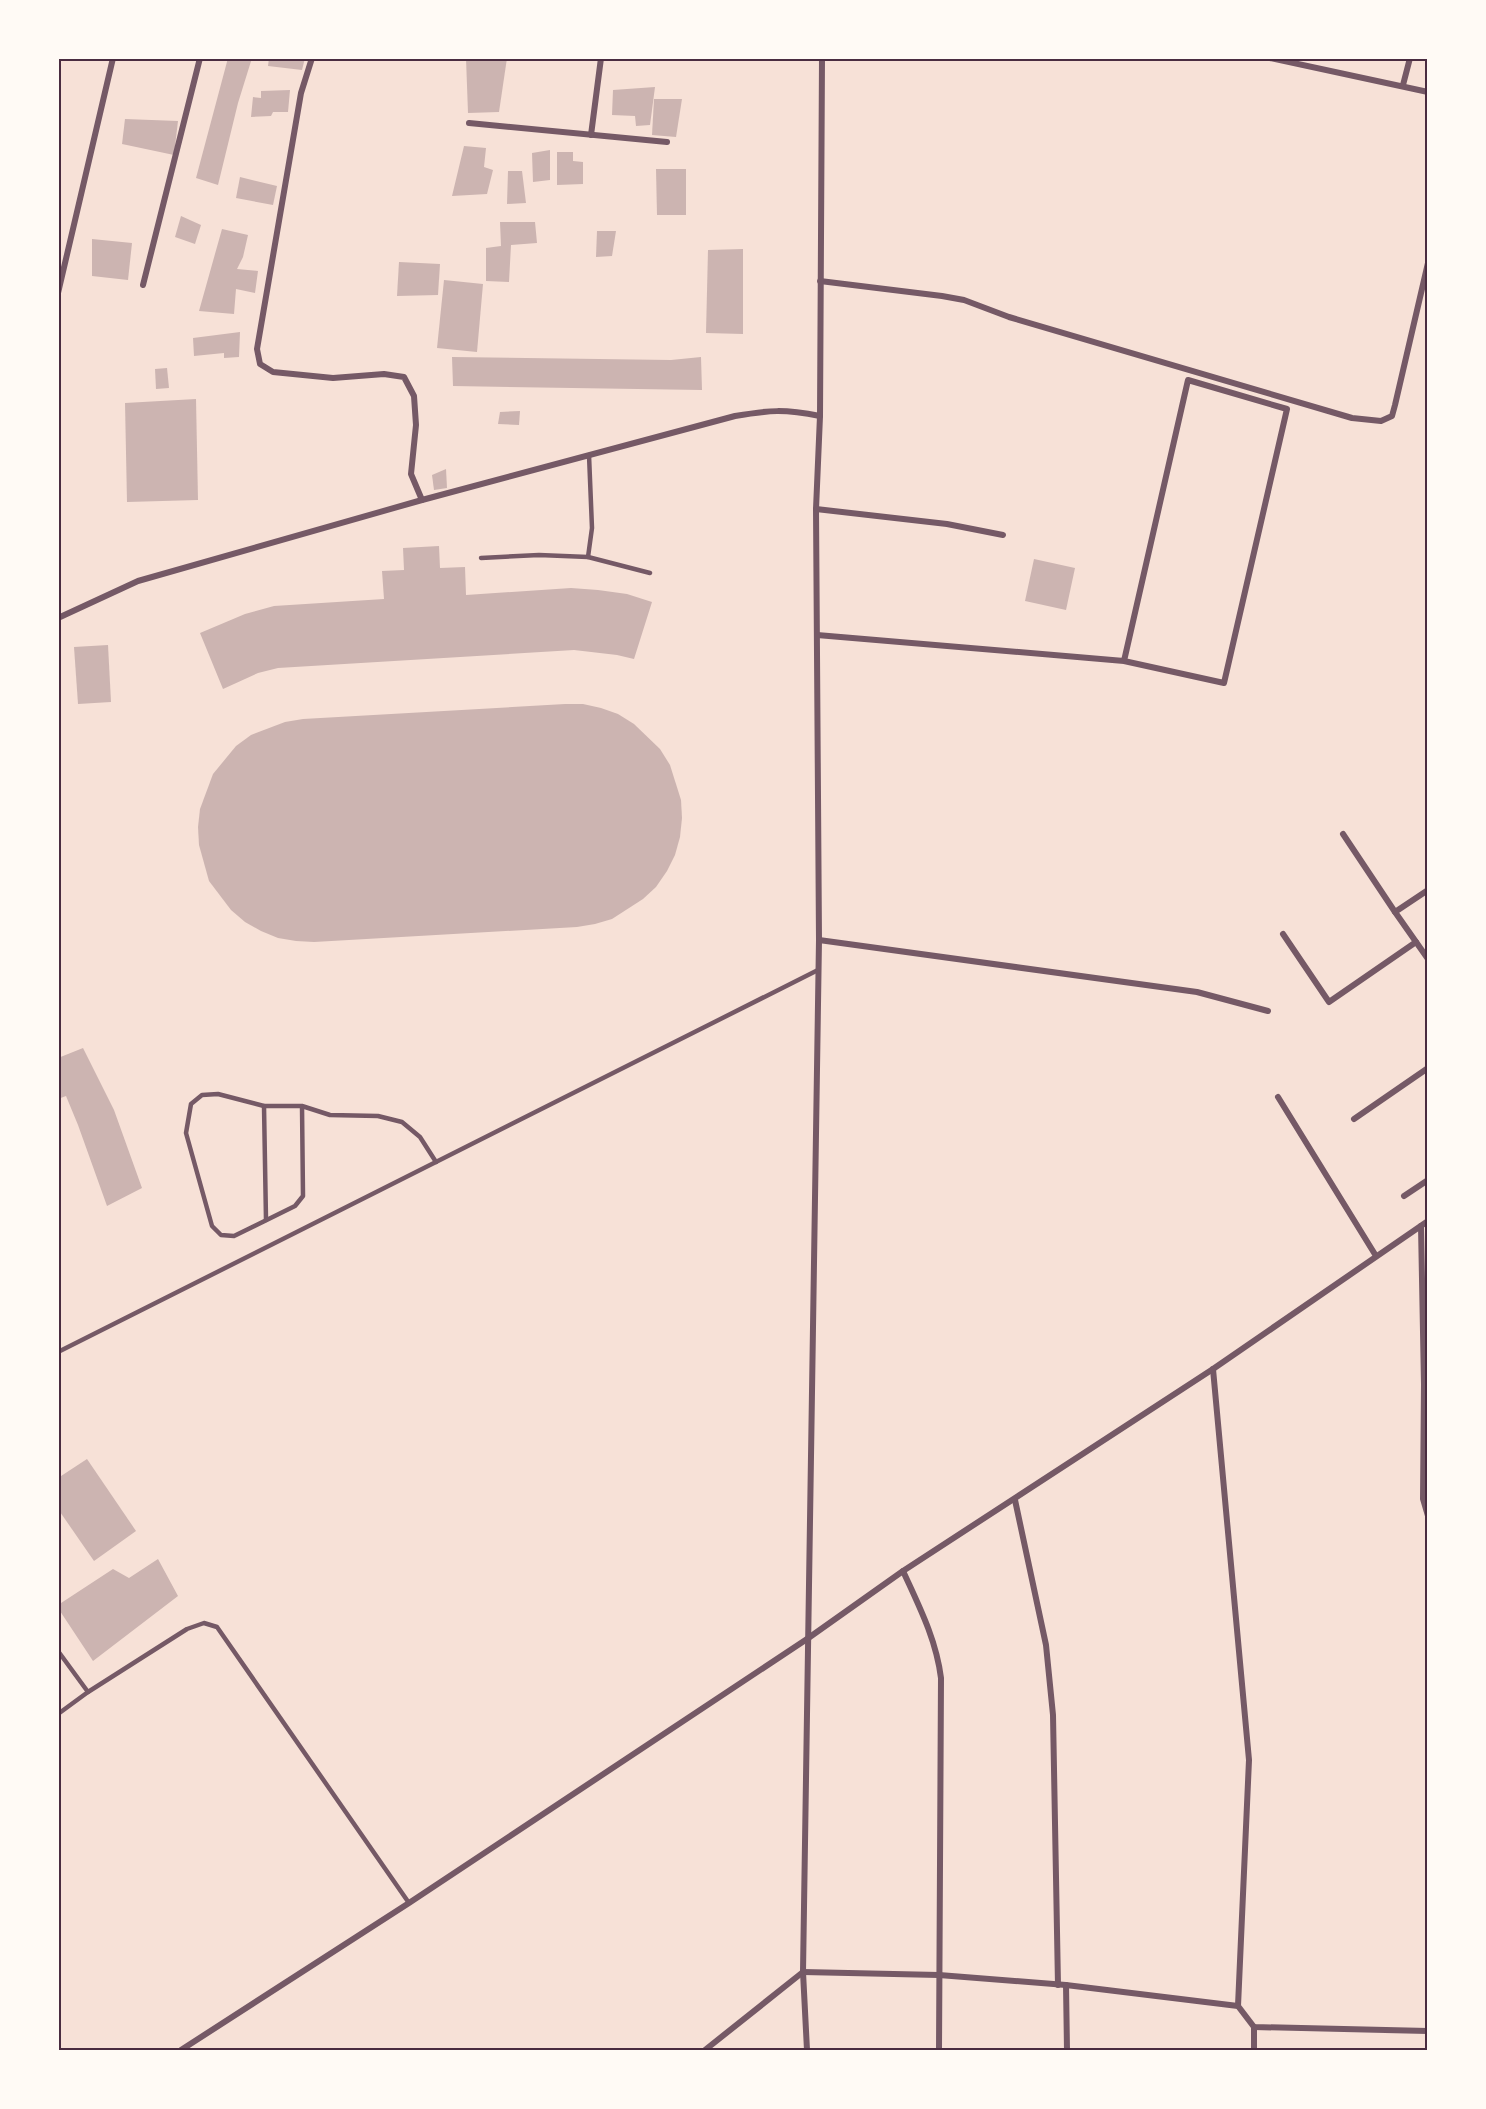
<svg xmlns="http://www.w3.org/2000/svg" width="1486" height="2109" font-family="'Archivo Narrow',sans-serif">
<rect width="100%" height="100%" fill="#f7e1d7"/>
<!-- building -->
<g fill="#ccb4b1">
<path d="M228 58H252L238 103 218 185 196 178Z"/>
<path d="M269 58H305L302 70 268 66Z"/>
<path d="M466 58H507L499 112 468 113Z"/>
<path d="M655 87 650 125 636 126 635 116 612 115 613 90Z"/>
<path d="M290 90 288 112H273L271 116 251 117 253 97 261 98V91Z"/>
<path d="M654 99H682L676 137 652 135Z"/>
<path d="M125 119 178 121 174 155 122 144Z"/>
<path d="M464 146 486 148 484 167 493 170 487 194 452 196Z"/>
<path d="M550 150V180L533 182 532 153Z"/>
<path d="M557 152H573V161L583 162V184L557 185Z"/>
<path d="M656 169H686V215H657Z"/>
<path d="M508 171H522L526 203 507 204Z"/>
<path d="M240 177 277 186 273 205 236 198Z"/>
<path d="M181 216 201 225 195 244 175 237Z"/>
<path d="M500 222H535L537 243 511 245 509 282 486 281V248L501 246Z"/>
<path d="M222 229 248 235 243 257 237 269 258 271 255 293 236 289 234 314 199 311Z"/>
<path d="M597 231H616L612 256 596 257Z"/>
<path d="M92 239 132 243 128 280 92 276Z"/>
<path d="M743 249V334L706 333 708 250Z"/>
<path d="M399 262 440 264 438 295 397 296Z"/>
<path d="M444 280 483 284 477 352 437 348Z"/>
<path d="M240 332 239 357 224 358V353L194 356 193 338Z"/>
<path d="M452 357 671 360 701 357 702 390 453 386Z"/>
<path d="M167 368 169 388 156 389 155 369Z"/>
<path d="M196 399 198 500 127 502 125 403Z"/>
<path d="M520 411 519 425 498 424 500 412Z"/>
<path d="M446 469 447 488 434 490 432 475Z"/>
<path d="M439 546 440 568 465 567 466 595 571 588 598 590 627 594 652 602 634 659 617 655 574 650 278 668 258 673 223 689 200 633 245 614 274 606 384 599 382 571 404 570 403 548Z"/>
<path d="M1034 559 1075 568 1066 610 1025 601Z"/>
<path d="M108 645 111 702 78 704 74 647Z"/>
<path d="M565 704H583L601 708 618 714 634 724 660 749 670 765 681 800 682 818 680 837 675 855 667 871 656 887 643 899 612 919 595 924 577 927 314 942 296 941 278 938 261 931 245 922 231 910 209 881 199 845 198 827 200 809 213 774 236 746 251 735 285 722 303 719Z"/>
<path d="M83 1048 114 1110 142 1188 107 1206 78 1125 66 1096 58 1099V1058Z"/>
<path d="M87 1459 136 1531 94 1561 58 1509V1478Z"/>
<path d="M158 1559 178 1596 93 1661 58 1608V1605L113 1569 129 1578Z"/>
</g>
<g fill="none" stroke-linecap="round" stroke-linejoin="round">
<!-- service -->
<g stroke="#755966" stroke-width="4.5">
<path d="M588 557 592 528 589 455"/>
<path d="M481 558 539 555 588 557 650 573"/>
<path d="M264 1106 266 1220"/>
<path d="M302 1106 303 1196 295 1206 234 1236 221 1235 212 1226 186 1133 191 1104 202 1095 218 1094 264 1106H302L330 1115 378 1116 402 1122 420 1137 436 1162"/>
<path d="M58 1352 818 970"/>
<path d="M58 1405V1413"/>
<path d="M58 1651 88 1692"/>
<path d="M58 1714 88 1692 187 1629 204 1623 217 1627 409 1903"/>
</g>
<!-- minor -->
<g stroke="#755966" stroke-width="6">
<path d="M312 58 301 93 257 349 260 364 273 372 333 378 384 374 404 377 414 396 416 425 411 474 422 500"/>
<path d="M1270 58 1428 92"/>
<path d="M1403 85 1410 58"/>
<path d="M469 123 667 142"/>
<path d="M591 135 601 58"/>
<path d="M820 281 942 296 964 300 1009 317 1352 418 1381 421 1392 416 1395 405 1428 263"/>
<path d="M143 285 200 58"/>
<path d="M58 293 113 58"/>
<path d="M816 509 947 524 1003 535"/>
<path d="M58 618 138 581 422 500 735 416C770 410 784 409 820 416"/>
<path d="M817 635 1124 661 1224 683 1287 409 1188 380 1124 661"/>
<path d="M1343 834 1395 912"/>
<path d="M1428 890 1395 912 1428 959"/>
<path d="M1283 934 1329 1002 1416 942"/>
<path d="M819 940 1197 992 1268 1011"/>
<path d="M1278 1097 1376 1256"/>
<path d="M1354 1119 1428 1068"/>
<path d="M1404 1196 1428 1180"/>
<path d="M1421 1226 1424 1384 1423 1499 1428 1516"/>
<path d="M1213 1369 1249 1760 1238 2006"/>
<path d="M1015 1500 1046 1645 1053 1715 1058 1985"/>
<path d="M903 1571C919 1606 936 1639 941 1678L939 2050"/>
<path d="M803 1972 939 1975 1066 1985 1238 2006 1254 2027 1428 2031"/>
<path d="M1066 1985 1067 2050"/>
<path d="M181 2050 409 1903 807 1639 903 1571 1213 1369 1428 1221"/>
<path d="M705 2050 803 1972"/>
<path d="M807 2050 803 1972 819 940 816 509 820 416 822 58"/>
<path d="M1254 2050V2027"/>
</g>
</g>
<!-- border -->
<rect width="1486" height="2109" fill="none" stroke="#fffaf5" stroke-width="120"/>
<rect x="60" y="60" width="1366" height="1989" fill="none" stroke="#4a2c40" stroke-width="2"/>
</svg>
